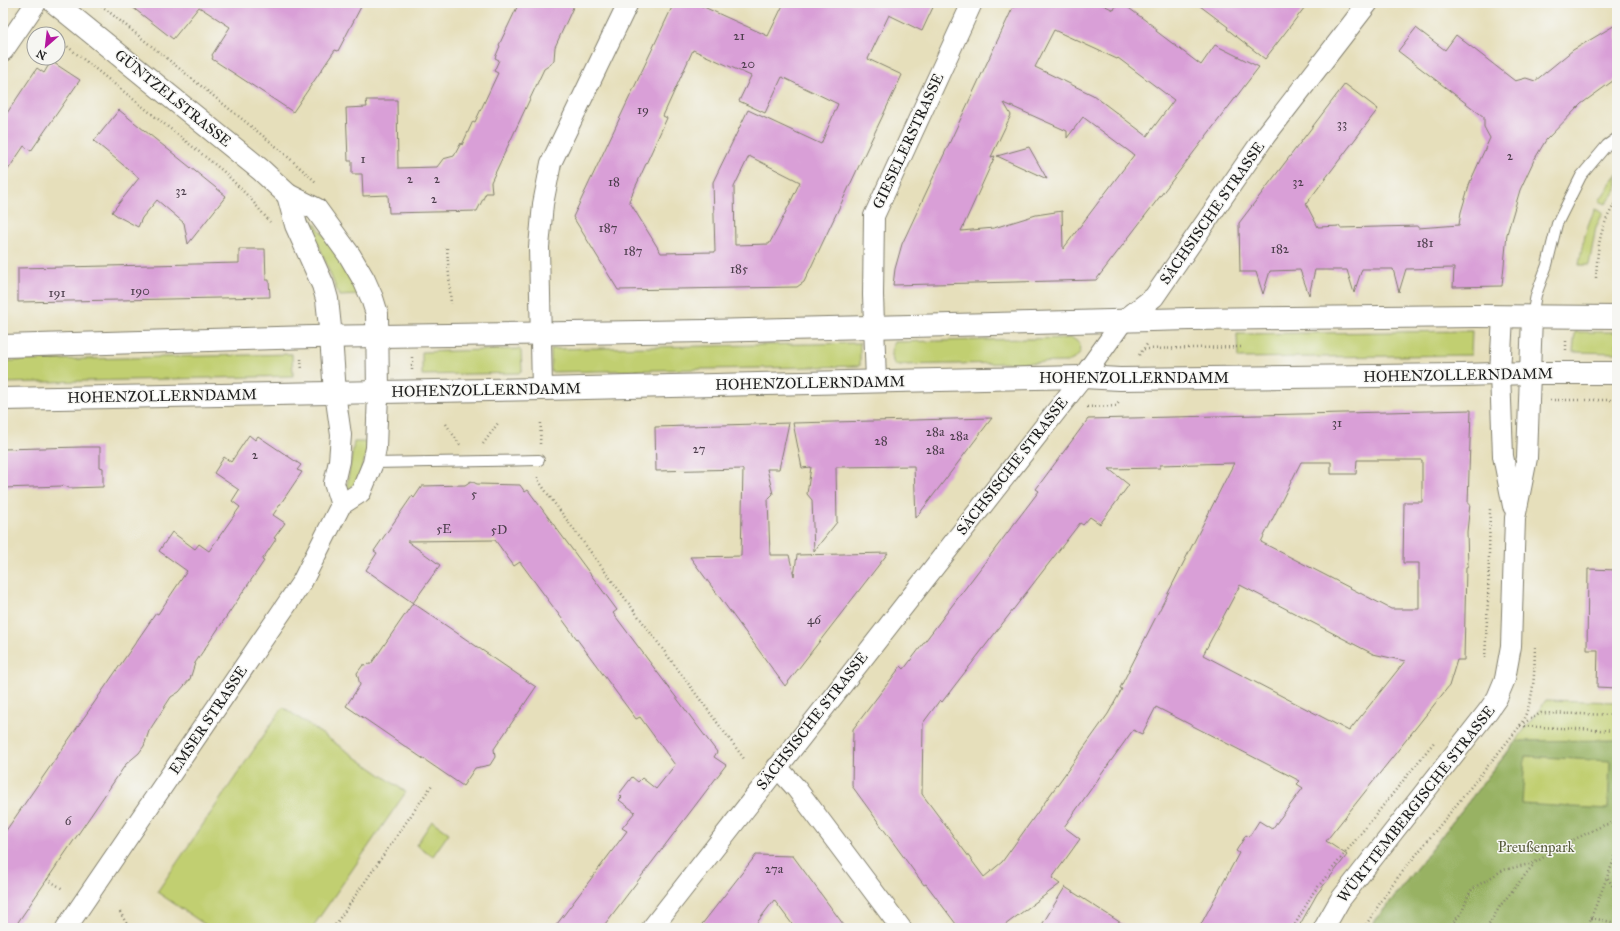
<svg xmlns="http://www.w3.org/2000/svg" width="1620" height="931" font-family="'IM FELL Great Primer',serif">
<rect width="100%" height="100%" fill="#f6f6f2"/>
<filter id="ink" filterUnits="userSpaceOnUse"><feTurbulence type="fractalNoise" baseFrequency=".025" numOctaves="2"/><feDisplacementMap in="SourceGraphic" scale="8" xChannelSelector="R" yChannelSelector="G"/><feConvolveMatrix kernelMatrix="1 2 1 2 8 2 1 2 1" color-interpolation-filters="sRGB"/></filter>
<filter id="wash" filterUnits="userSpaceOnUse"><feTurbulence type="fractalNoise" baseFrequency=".012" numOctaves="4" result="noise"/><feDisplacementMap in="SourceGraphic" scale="16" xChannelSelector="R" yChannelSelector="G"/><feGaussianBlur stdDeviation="0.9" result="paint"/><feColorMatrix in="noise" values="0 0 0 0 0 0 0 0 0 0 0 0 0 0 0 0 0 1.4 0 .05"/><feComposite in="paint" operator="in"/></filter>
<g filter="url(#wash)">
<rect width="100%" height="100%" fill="#e6dfbb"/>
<!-- green -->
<g fill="#c1cf71" stroke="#6e7646">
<path d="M1617 174V190L1606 204 1599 201Z"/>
<path d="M1595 209 1603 213 1596 227 1589 265H1579C1582 245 1586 227 1595 209Z"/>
<path d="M303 214H307L332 245 359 295 339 296 320 248 302 218Z"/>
<path d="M1472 331 1471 355 1238 358 1237 334Z"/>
<path d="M1575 332H1617V353L1573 352Z"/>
<path d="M1072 338C1087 346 1081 358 1067 362L895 365C891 360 891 347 894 342Z"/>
<path d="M860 343V366L551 372V349Z"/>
<path d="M519 349 521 351 522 370 519 373 422 375V352Z"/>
<path d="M292 354 293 376 3 383V361Z"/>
<path d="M354 442H370L358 481 347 491V486Z"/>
<path d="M1546 700 1617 702V928H1371L1375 921 1516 741Z"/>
<path d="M283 707 406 792 312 928H210L157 892Z"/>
<path d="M432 821 449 833 433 856 416 845Z"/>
</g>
<!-- forest -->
<path fill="#98b263" stroke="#5a6740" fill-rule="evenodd" d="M1617 740V928H1371L1375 921 1516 741ZM1525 756 1610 761 1608 809 1522 804Z"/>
<g id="blocks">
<!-- building -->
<g fill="#d99fd7" fill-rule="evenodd">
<path d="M127 3H363L338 51 335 50 293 112 212 59 213 57 212 55 230 27 199 7 173 39Z"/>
<path d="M519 3H575L555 47 554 60 550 65 544 69 491 182 492 193H486L477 211 389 213 388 195 363 196 362 174H352V161H348L346 108 367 107 366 100H397L398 168 437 167 443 159 454 156 461 143 462 145 473 121 475 122 498 73 494 71 499 60 495 58 500 46 499 45Z"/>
<path d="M674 3H695L768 36 784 3H935L922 31 889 15 868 59 902 75 804 282 797 287 618 290 573 217ZM693 50 751 76 739 101 765 113 782 77 838 104 821 144 748 110 713 182 715 252 661 253 629 201 667 118 663 116ZM749 156 800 182 778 228 769 244 735 245 734 187Z"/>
<path d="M1015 3H1099L1114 10 1117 3H1122L1157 29 1156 31 1201 65 1215 45 1259 67 1096 280 893 285 895 269 902 244ZM1054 30 1117 59 1118 58 1174 100 1147 136 1093 95 1035 67ZM1004 103 1067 131V138L1083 117 1134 155 1063 249 1062 211 1036 215 994 228 961 231 995 156 991 157 1011 115Z"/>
<path d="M1196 3H1308L1265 59 1227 29 1228 27Z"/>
<path d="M1617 24V78L1581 104 1546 140 1534 160 1520 190 1507 234 1502 286 1453 287 1454 268 1406 269 1399 292 1393 269H1362L1354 293 1347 270H1315L1309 295 1300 270 1270 271 1263 294 1256 272H1240L1239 223 1345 84 1378 109 1306 204 1318 227 1340 226V228L1418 226V228L1459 225 1461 212 1470 182 1490 138 1484 127V117L1398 51 1416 28 1445 50 1456 35 1515 81 1526 78 1535 81 1573 50Z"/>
<path d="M51 61 80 80 31 151 24 146 3 177V119L37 68 44 73Z"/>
<path d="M119 110 226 196 188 244 184 223 157 200 142 218 138 227 119 217 112 212 139 178 94 141Z"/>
<path d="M1029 147 1047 179 997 156Z"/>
<path d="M239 249H265L266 280H269L270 297 18 302V268L239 263Z"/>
<path d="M1471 410 1468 504H1470L1467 532 1468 566 1466 567 1464 660H1457L1449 686 1326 841 1347 855 1317 894 1298 928H1199L1239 853 1236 851 1246 835 1249 837 1259 821 1272 829 1303 788 1297 784 1300 781 1156 707 1142 734 1133 730 1064 827 1080 839 1052 878 1060 884 1001 928H959L926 884 924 885 852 786 853 729 901 666 904 669 1039 491 1036 489 1088 419ZM1357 460H1422V502H1404L1403 563H1419V609H1391L1261 542 1301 462H1331V474H1356ZM1234 463 1120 688 1122 689 1108 714 1002 862 984 877 922 794 923 723 940 700 942 702 1080 523 1083 525 1090 517 1100 524 1129 485 1109 469 1160 468V465ZM1240 585 1373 654 1405 661 1349 731 1203 655Z"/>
<path d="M992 418 916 518 914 466 836 467 837 522 814 551 812 500 807 494 811 467 802 468 793 423Z"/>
<path d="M789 423 779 469H767L773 494 768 499 770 555H789L794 576 797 555 888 553 785 686 690 557 741 556 743 469 656 471 655 427Z"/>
<path d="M249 435 255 440 258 436 301 465 297 470 302 472 273 515 285 523 274 538 276 539 262 560 264 561 195 663 190 679 179 692 171 697 149 731 144 746 139 753 126 764 14 928H3V835L156 613 158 614 187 571 159 551 172 532 195 549 199 544 209 551 240 507 232 501 239 490 214 473 224 457 231 462Z"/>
<path d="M82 447H100V467L103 468V487L69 488 63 485 62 486 3 488V449Z"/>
<path d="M471 481 477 484 520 485 525 492 528 490 617 610 613 613 717 752 714 757 726 765 602 928H554L627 831 622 828 635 812 619 800 622 797 619 794 632 777 638 782 642 778 656 789 675 765 640 717 636 719 520 562 514 566 495 540 407 541 440 565 413 603 366 570 377 553 374 551 412 496 414 498 422 486 465 485Z"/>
<path d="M1588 569 1617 570V688L1597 687 1598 650H1587Z"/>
<path d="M413 603 536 687 494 749 495 757 490 765 475 768 463 786 346 706 360 685 357 673 363 665 371 664Z"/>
<path d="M756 855 793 856 846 928H795L774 900 753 928H699Z"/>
<path d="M1065 887 1129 928H1040Z"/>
</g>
</g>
</g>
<g filter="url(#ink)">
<use href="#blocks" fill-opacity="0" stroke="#817e6c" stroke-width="1"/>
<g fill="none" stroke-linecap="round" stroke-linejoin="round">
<!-- service casing -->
<g stroke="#817e6c" stroke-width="12">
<g id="service">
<path d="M1532 316 1536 295 1547 265 1557 224 1581 176 1607 145 1617 138"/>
<path d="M373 463 539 460"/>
</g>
</g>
<!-- minor casing -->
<g stroke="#817e6c" stroke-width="22">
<g id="minor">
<path d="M3 51 36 3"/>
<path d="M1503 316 1500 373 1503 456 1513 506"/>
<path d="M876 381 873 295 874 216 972 3"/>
<path d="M542 389 539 247 543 204 551 163 628 3"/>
<path d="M335 393 341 435 339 461 334 483 341 505"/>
<path d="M777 767 796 788 901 928"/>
<path d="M66 928 302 582 341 505 361 492 373 463 376 448 378 392"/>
<path d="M652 928 1083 377 1123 321 1154 297 1263 139 1368 3"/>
<path d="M1324 928 1340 900 1488 711 1497 698 1505 679 1511 646 1515 518 1527 458 1532 316"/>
</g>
</g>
<!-- tertiary casing -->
<g stroke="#817e6c" stroke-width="24">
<g id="tertiary">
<path d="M55 3 261 170 288 195 316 209 350 256 364 280 372 298 377 314 378 392"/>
<path d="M288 195 296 225 323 285 327 299 331 337 335 393"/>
</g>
</g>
<!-- secondary casing -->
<g stroke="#817e6c" stroke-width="24">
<g id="secondary">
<path d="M3 346 313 337 708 331 1191 319 1476 316 1617 317"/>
<path d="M3 399 542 389 983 379 1083 377 1120 379 1462 375 1530 373H1617"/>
</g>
</g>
<!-- path -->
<g stroke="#817e6c" stroke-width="2.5" stroke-dasharray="1 3" stroke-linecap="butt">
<path d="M98 3 278 148 317 183"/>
<path d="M45 28 52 34"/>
<path d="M58 39 223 171 249 197 270 222"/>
<path d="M447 248 451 304"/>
<path d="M1596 278C1598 244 1599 229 1617 200"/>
<path d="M1144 349 1241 347"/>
<path d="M1566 350V339"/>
<path d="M1139 355 1148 343"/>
<path d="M412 357V370"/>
<path d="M301 359 302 370"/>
<path d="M1550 400H1617"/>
<path d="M1087 407 1116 406 1120 401"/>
<path d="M446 424 460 445"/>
<path d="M483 444 498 423"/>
<path d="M540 444 541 422"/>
<path d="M538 477V480L555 504 745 760"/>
<path d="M1485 658 1488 600 1490 509"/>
<path d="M1520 725 1541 713 1617 715"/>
<path d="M1520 726 1617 731"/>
<path d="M1608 878 1617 895"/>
<path d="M47 879 63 889"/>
<path d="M120 912 129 928"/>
<path d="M1591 918 1617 923"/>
<path d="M333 928 432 785"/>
<path d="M1293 928 1313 893 1435 741"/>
<path d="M1364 928 1391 886 1520 726C1535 699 1534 676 1535 647"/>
<path d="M1449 928 1462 912 1468 896 1472 889 1503 870 1534 863 1567 843 1604 825 1617 822"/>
<path d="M1487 928 1500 906 1534 864"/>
<path d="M1587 928 1617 852"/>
</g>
<!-- service -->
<use href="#service" stroke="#fff" stroke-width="10"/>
<!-- minor -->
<use href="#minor" stroke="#fff" stroke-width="20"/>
<!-- tertiary -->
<use href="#tertiary" stroke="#fff" stroke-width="22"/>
<!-- secondary -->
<use href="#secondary" stroke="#fff" stroke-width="22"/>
</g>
</g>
<g text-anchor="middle" stroke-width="3" stroke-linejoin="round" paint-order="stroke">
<!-- number labels -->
<g font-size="13" fill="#4b3d4b">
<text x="739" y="40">21</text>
<text x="748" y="68">20</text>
<text x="643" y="114">19</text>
<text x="1342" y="128">33</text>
<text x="1510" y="160">2</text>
<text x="363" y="163">1</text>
<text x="410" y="183">2</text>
<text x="437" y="183">2</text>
<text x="614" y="186">18</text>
<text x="1298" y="186">32</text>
<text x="181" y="195">32</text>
<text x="434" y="203">2</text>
<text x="608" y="232">187</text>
<text x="1425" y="247">181</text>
<text x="1280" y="253">182</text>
<text x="633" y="255">187</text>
<text x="739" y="273">185</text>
<text x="140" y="295">190</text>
<text x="57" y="297">191</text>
<text x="1337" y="427">31</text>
<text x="935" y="436">28a</text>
<text x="959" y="440">28a</text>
<text x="881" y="445">28</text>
<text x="699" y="453">27</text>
<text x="935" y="454">28a</text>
<text x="255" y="459">2</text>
<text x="474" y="498">5</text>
<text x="444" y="533">5E</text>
<text x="499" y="534">5D</text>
<text x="814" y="624">46</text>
<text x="68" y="825">6</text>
<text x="774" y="873">27a</text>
</g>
<!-- street labels -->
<g font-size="15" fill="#1c1c1c" stroke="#f6f6f2">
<text transform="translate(173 98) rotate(39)" y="5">GÜNTZELSTRASSE</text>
<text transform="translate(908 141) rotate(-65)" y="5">GIESELERSTRASSE</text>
<text transform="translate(1212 213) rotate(-55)" y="5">SÄCHSISCHE STRASSE</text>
<text transform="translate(1458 375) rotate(-1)" y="5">HOHENZOLLERNDAMM</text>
<text x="1134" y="383">HOHENZOLLERNDAMM</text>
<text transform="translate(810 383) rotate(-1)" y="5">HOHENZOLLERNDAMM</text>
<text transform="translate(486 390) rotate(-1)" y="5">HOHENZOLLERNDAMM</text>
<text transform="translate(162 396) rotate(-1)" y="5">HOHENZOLLERNDAMM</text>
<text transform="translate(1012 466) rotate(-52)" y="5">SÄCHSISCHE STRASSE</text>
<text transform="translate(208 720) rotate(-56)" y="5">EMSER STRASSE</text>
<text transform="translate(812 721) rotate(-52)" y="5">SÄCHSISCHE STRASSE</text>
<text transform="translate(1416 804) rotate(-52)" y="5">WÜRTTEMBERGISCHE STRASSE</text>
</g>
<!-- park labels -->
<g font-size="15" fill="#565b3a" stroke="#f6f6f2">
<text x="1536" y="852">Preußenpark</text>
</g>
</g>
<!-- margin -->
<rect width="1620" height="931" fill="none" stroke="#f6f6f2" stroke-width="16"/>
<!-- north arrow -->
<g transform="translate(46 46) rotate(208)"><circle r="19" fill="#f6f6f2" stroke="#9f9f9c"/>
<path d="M0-3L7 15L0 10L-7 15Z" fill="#b5179e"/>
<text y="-6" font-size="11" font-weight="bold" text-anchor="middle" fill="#1c1c1c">N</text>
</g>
</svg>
